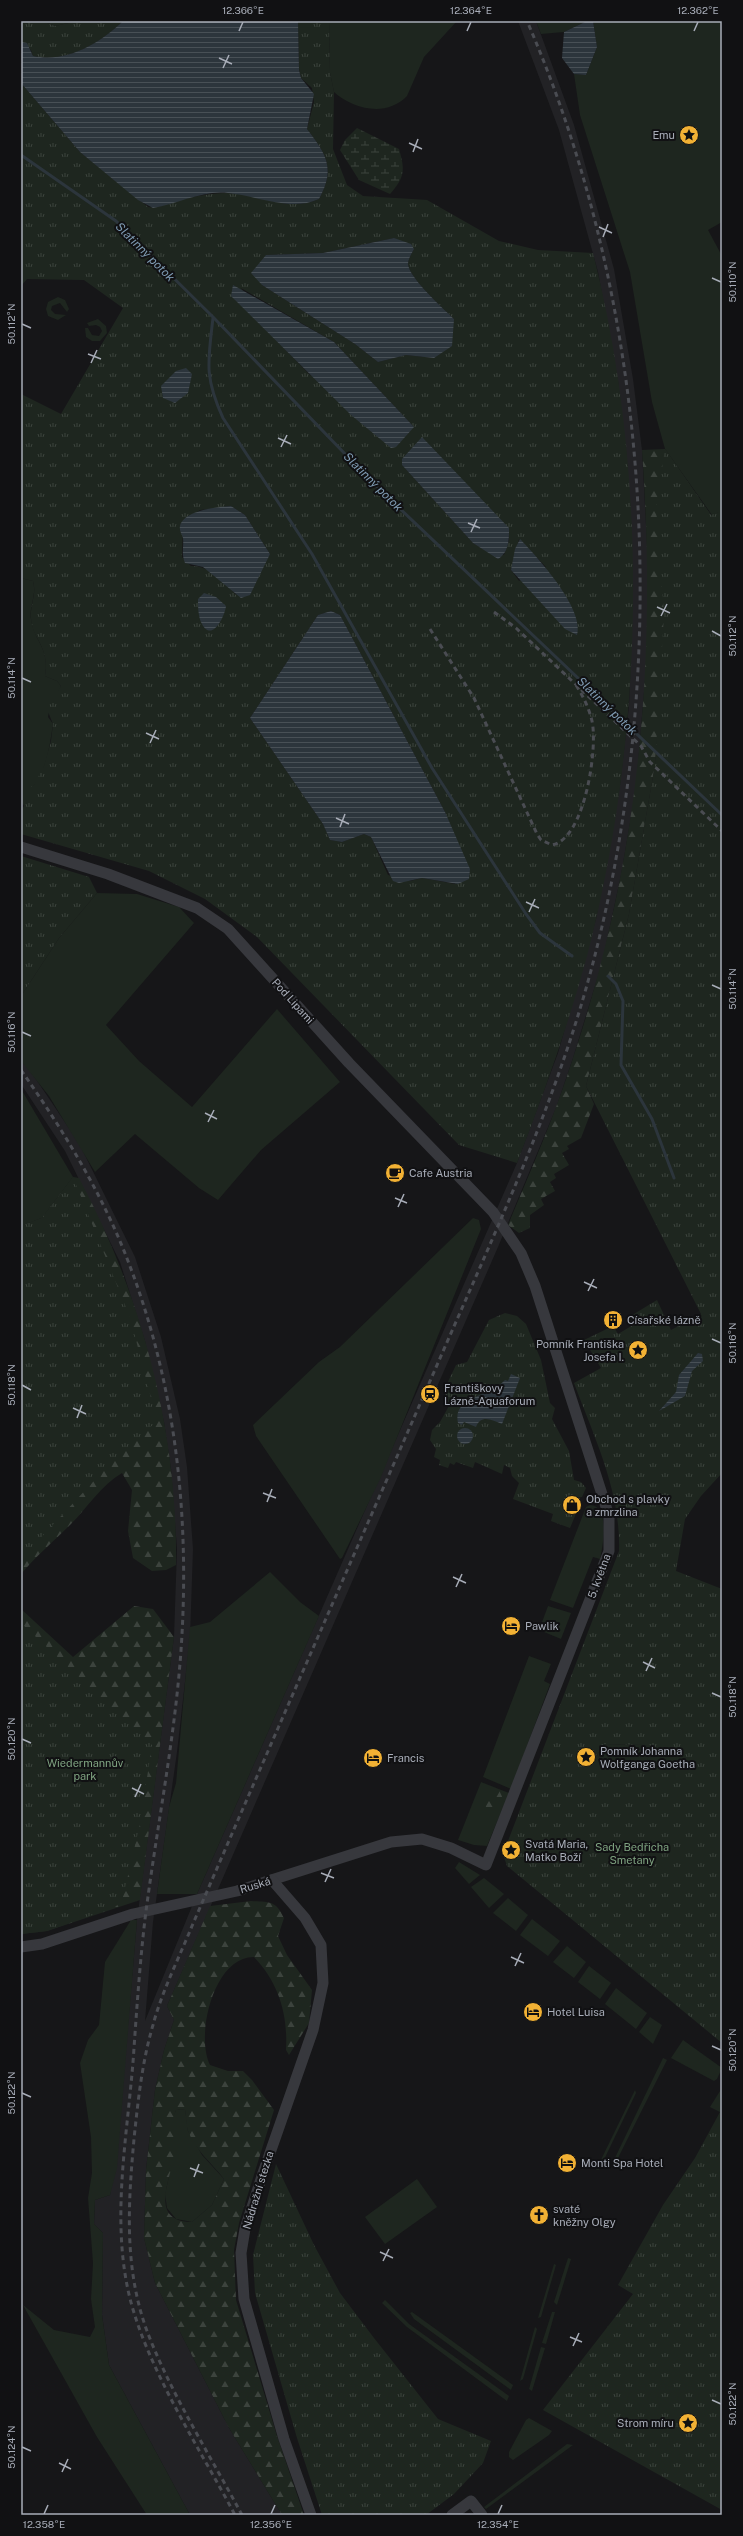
<svg xmlns="http://www.w3.org/2000/svg" width="743" height="2536" font-family="'Public Sans',sans-serif">
<defs>
<pattern id="forest-firs" width="22" height="20" patternUnits="userSpaceOnUse"><rect width="22" height="20" fill="#1e261f"/><path d="M5 1l3.5 6h-7zM16 11l3.5 6h-7z" fill="#3c433d"/></pattern>
<pattern id="wetland-marsh" width="20" height="14" patternUnits="userSpaceOnUse"><rect width="20" height="14" fill="#1e261f"/><path d="M1 5h8M5 5V1M11 12h8M15 12V8" fill="none" stroke="#3c433d"/></pattern>
<pattern id="park-tufts" width="24" height="20" patternUnits="userSpaceOnUse"><rect width="24" height="20" fill="#1e261f"/><path d="M3 7l-1-3M5 7V3M7 7l1-3M15 17l-1-3M17 17v-4M19 17l1-3" fill="none" stroke="#3c433d"/></pattern>
<pattern id="water-rules" width="6" height="5" patternUnits="userSpaceOnUse"><rect width="6" height="5" fill="#2c353c"/><path d="M0 2.5h6" fill="none" stroke="#485056"/></pattern>
</defs>
<rect width="100%" height="100%" fill="#161618"/>
<!-- built -->
<path fill="#222225" d="M518 21H536L574 125 614 269 633 379 642 450 648 563 647 656 636 788 621 875 602 963 573 1058 556 1108 498 1247 167 2006 174 2020 164 2050 155 2090 146 2170 144 2238 155 2283 229 2428 282 2515H190L109 2365 102 2315 103 2233 94 2224 95 2200 110 2195 126 2048 137 1920 174 1637 177 1549 171 1469 164 1422 145 1341 120 1262 65 1151 21 1084V1057L79 1143 135 1257 161 1337 180 1419 187 1467 193 1549 190 1638 177 1752 153 1922 145 2021 197 1894 517 1163 558 1053 596 919 620 785 629 706 631 656V521L626 451 618 381 598 272 559 130Z"/>
<!-- green -->
<g fill="#1e261f">
<path d="M42 21H78L55 26Z"/>
<path d="M329 21H457L424 57 407 96C387 117 354 110 334 92L330 73Z"/>
<path d="M536 21H587L564 32 541 34Z"/>
<path d="M593 21H722V222L708 230 722 256V511L712 515 665 449 652 402 630 272 580 115 574 74 586 75 597 47Z"/>
<path d="M58 297 65 300 69 309 67 312 60 303 52 306 51 310 55 314 66 315 58 320 48 316 46 309 48 302Z"/>
<path d="M98 319 106 326 107 333 100 341H92L86 337 85 328H88L92 335 99 336 102 331 100 327 96 325 89 326 87 323Z"/>
<path d="M21 578 33 581C37 595 29 606 31 619 34 642 50 647 45 676L57 681 61 686C55 700 51 701 48 717L53 724C50 744 47 768 35 784 31 790 24 790 21 796Z"/>
<path d="M97 893 137 894 179 907 194 923 106 1025 139 1061 192 1107 277 1009 340 1082 261 1150 218 1200 199 1188 135 1134 95 1172 49 1096 21 1061V996L59 938Z"/>
<path d="M21 1089 73 1177 42 1218 21 1226Z"/>
<path d="M473 1218 479 1220 481 1229 381 1477 342 1558 340 1559 256 1436 253 1425 319 1362 340 1347Z"/>
<path d="M590 1505C610 1505 603 1547 600 1559L593 1557 573 1608 550 1600 586 1507Z"/>
<path d="M270 1572 300 1602 319 1616 197 1894H157L169 1807 176 1783 190 1627 210 1622Z"/>
<path d="M548 1606 571 1613 561 1639 544 1632 545 1627 541 1625Z"/>
<path d="M529 1656 551 1664 544 1681 550 1684 511 1789 483 1777Z"/>
<path d="M604 1744 646 1745 651 1753 647 1760 606 1767 597 1755Z"/>
<path d="M481 1782 509 1793 487 1846 474 1845 458 1840Z"/>
<path d="M459 1862 480 1875 469 1884 455 1868Z"/>
<path d="M484 1878 504 1894 489 1908 471 1887Z"/>
<path d="M508 1898 528 1915 516 1931 493 1913Z"/>
<path d="M532 1919 560 1941 548 1956 520 1935Z"/>
<path d="M131 1920H137L117 2168 110 2195 95 2200 94 2224 103 2233 102 2315 109 2365 190 2515H147L97 2437 23 2305 54 2330 90 2337 95 2327 91 2299 93 2263 88 2198 92 2173 91 2137 80 2063 88 2040 99 2025 105 1962Z"/>
<path d="M567 1946 586 1962 574 1978 553 1962Z"/>
<path d="M589 1966 611 1983 600 1999 578 1982Z"/>
<path d="M616 1988 647 2013 636 2029 605 2004Z"/>
<path d="M650 2017 662 2025 653 2044 639 2032Z"/>
<path d="M683 2040 722 2068 717 2079 714 2081 671 2058Z"/>
<path d="M663 2058 667 2060 614 2166 613 2162Z"/>
<path d="M635 2090 636 2093 599 2170H596Z"/>
<path d="M185 2109 188 2131 202 2155 224 2179 212 2205 192 2222 176 2219 167 2208 165 2194 171 2167 172 2120 176 2110Z"/>
<path d="M417 2179 437 2207 385 2244 365 2217Z"/>
<path d="M568 2258 571 2259 557 2305 554 2302Z"/>
<path d="M554 2264 556 2265 541 2317 538 2318Z"/>
<path d="M385 2300 409 2324 509 2396 507 2401 407 2327 382 2303Z"/>
<path d="M412 2312 513 2385 511 2390 414 2319 410 2313Z"/>
<path d="M552 2312H555L546 2344 542 2343Z"/>
<path d="M535 2327 537 2329 523 2379 520 2381Z"/>
<path d="M541 2347 545 2348 532 2391 529 2389Z"/>
<path d="M529 2418 552 2431 549 2435 513 2460 509 2457V2452L526 2420Z"/>
<path d="M567 2444 573 2445 486 2509 484 2507Z"/>
</g>
<!-- forest -->
<g fill="url(#forest-firs)" fill-rule="evenodd">
<path d="M665 449 711 515 722 511 657 739 655 765 629 914 586 1086 594 1104 581 1138 567 1146 569 1149 562 1153 569 1165 554 1174 556 1178 550 1182 555 1191 541 1199 544 1205 530 1215V1228L519 1233 508 1225C531 1170 555 1115 573 1058 640 856 657 661 642 450Z"/>
<path d="M73 1177 79 1178C142 1296 178 1431 176 1565L166 1570 152 1571 133 1558 128 1531 132 1490 122 1473C101 1485 88 1507 71 1524 54 1541 36 1556 21 1574V1226L42 1218Z"/>
<path d="M134 1606 153 1609 174 1637 140 1900 47 1931 21 1934V1609L73 1657Z"/>
<path d="M493 1789 499 1790 503 1799 496 1814H492L485 1810 489 1791Z"/>
<path d="M251 1901C269 1902 276 1900 284 1918L278 1936 287 1955 312 1990 309 2023 289 2055 286 2050C288 2015 279 1983 254 1957 214 1956 195 2035 210 2065L228 2071H243L252 2080 274 2110 239 2223 234 2250 236 2300 277 2436 304 2515H282L229 2428 155 2283 144 2238 146 2170 155 2090 164 2050 174 2020 167 2006 210 1906ZM185 2109C186 2116 186 2124 188 2131 195 2150 212 2163 224 2179L212 2205 192 2222C145 2221 174 2174 175 2149 176 2134 170 2125 176 2110Z"/>
</g>
<!-- wetland -->
<path fill="url(#wetland-marsh)" d="M357 128 399 149C405 170 405 177 390 194L359 180 340 150 345 140Z"/>
<!-- park -->
<g fill="url(#park-tufts)" fill-rule="evenodd">
<path d="M21 21H42L55 26 78 21H123C99 44 68 63 33 56L31 50 21 42Z"/>
<path d="M298 21H329L330 73 334 92 333 149 347 185 363 196 427 200 499 241 538 250 593 253C650 477 645 737 586 960 567 1029 543 1096 517 1163L459 1145 257 937 205 899 149 871 21 834V811L24 806 21 800 23 792 34 785 44 766 51 741 53 724 47 709 61 686 57 681 45 676C50 645 32 640 31 618 30 604 37 594 33 581L21 578V394L61 414 123 308 84 280 27 279 21 286V83L80 152 148 207C159 209 167 203 177 200 192 197 211 193 226 193 257 193 289 213 319 199 336 168 326 154 307 129L314 102 312 88 301 78 299 69ZM394 238 414 249C412 253 408 259 408 264 409 278 444 309 454 319L434 358 406 355 378 362 355 344 262 285 266 255 323 253ZM241 288 334 342 414 427 310 375 277 341ZM402 465 509 528V541L504 555 483 549 473 543ZM231 506 245 515 270 554 236 595C226 582 208 565 191 566L182 557 183 521 200 510ZM519 539 546 567 519 581 511 570ZM331 611 340 615 445 812 453 832 455 884 422 878 410 881 388 875 371 837 364 834 342 842 330 840 323 824 250 718 318 615Z"/>
<path d="M665 449 711 515 722 511V1473L701 1496 685 1519 676 1571 722 1589V2043L507 1866 503 1854 619 1551C621 1491 594 1437 574 1383L601 1368 584 1340 613 1326 618 1334 633 1325 629 1317 657 1300 671 1330 701 1314 586 1086 629 914 655 765 664 614 656 507ZM604 1744 646 1745 651 1753 647 1760 606 1767 597 1755Z"/>
<path d="M21 856 89 877 97 893 59 938 21 996Z"/>
<path d="M73 1177 130 1317 157 1421 106 1468 21 1559V1226L42 1218Z"/>
<path d="M505 1313 517 1316 526 1324 541 1360 550 1403 555 1408 552 1419 569 1451 574 1480 581 1482 586 1488 582 1497 573 1498 572 1501 580 1504 570 1528 551 1521 553 1514 513 1499 519 1483 512 1476 510 1468 504 1465 502 1474 475 1462 473 1468 456 1462 454 1465 450 1463 448 1468 439 1465 440 1460 434 1457 436 1449 430 1440 432 1430 440 1422 449 1406 444 1390 456 1365 467 1362 489 1320Z"/>
<path d="M21 1623 152 1745 140 1824 122 1901 115 1907 47 1931 21 1934Z"/>
<path d="M722 2088V2510L543 2410 633 2294 618 2285 663 2205 695 2158 720 2112 710 2107Z"/>
<path d="M276 2164 314 2245 340 2293 374 2338 438 2419 491 2441 483 2463 454 2494 426 2515H322L297 2438 255 2293 253 2255Z"/>
</g>
<!-- water -->
<g fill="url(#water-rules)">
<path d="M123 21H298L299 70 301 78 314 94 307 129C326 154 336 168 319 199 291 212 258 196 228 193 203 190 178 204 153 208L138 200 80 152 21 83V42L27 43 33 56C67 63 99 44 123 21Z"/>
<path d="M587 21H593L597 47 586 75 574 74 562 58 564 32Z"/>
<path d="M394 238 411 244 414 249C412 253 408 259 408 264 409 278 444 309 454 319L452 346 434 358 406 355 378 362 355 344 262 285 251 273 266 255 323 253Z"/>
<path d="M233 285 334 342 414 427 396 447 391 448 351 415 231 296Z"/>
<path d="M186 368 192 374 188 393 175 403 163 398 161 386 176 371Z"/>
<path d="M422 437 509 528C509 540 509 552 498 559L473 543 402 465V459Z"/>
<path d="M231 506 245 515 270 554 250 595 241 598 203 567 185 563C181 554 184 547 183 538 182 534 179 531 180 526 184 510 218 507 231 506Z"/>
<path d="M520 539C538 558 584 608 577 635L565 629 511 570 515 549Z"/>
<path d="M204 593 216 597 226 606C225 616 212 643 202 624 198 617 198 606 198 599Z"/>
<path d="M331 611 340 615 445 812 470 869 469 879 458 884 422 878 399 883 393 881 371 837 364 834 342 842 330 840 323 824 250 718 318 615Z"/>
<path d="M698 1353 702 1354 703 1361 692 1371 685 1396 659 1411 676 1392 679 1375Z"/>
<path d="M511 1374 520 1378 502 1424C492 1420 481 1414 476 1427L464 1422 462 1425 458 1423C452 1396 490 1397 505 1380L508 1381Z"/>
<circle cx="465" cy="1436" r="8"/>
</g>
<g fill="none" stroke-linecap="round" stroke-linejoin="round">
<!-- stream -->
<g stroke="#2c353c" stroke-width="3">
<path d="M21 155 116 221 213 317 374 484 722 815"/>
<path d="M213 318C208 361 204 377 223 418L312 554 432 768 526 914 540 933 572 956"/>
<path d="M608 976 616 984 623 1001 621 1065 652 1119 674 1178"/>
</g>
<!-- minor -->
<g stroke="#37383d" stroke-width="11">
<path d="M21 847 108 874 197 908 228 929 349 1063 493 1212 521 1253 535 1286 609 1516V1551L486 1865 451 1848 422 1839 391 1842 237 1891 133 1914 42 1944 21 1947"/>
<path d="M272 1880 305 1918 321 1945 323 1983 313 2030 263 2173 245 2229 241 2253 244 2299 284 2439 311 2515"/>
<path d="M452 2515 471 2501 482 2515"/>
</g>
<!-- rail -->
<g stroke="#4a4c52" stroke-width="3" stroke-dasharray="5 4" stroke-linecap="butt">
<path d="M494 612 516 628 641 746 650 762 722 831"/>
<path d="M430 629 474 698 537 834 541 840 552 845C585 839 598 748 592 721 589 708 583 696 576 685"/>
<path d="M21 1070C63 1130 102 1193 128 1261 174 1380 189 1507 182 1634 177 1729 157 1824 145 1919 140 1962 137 2005 134 2048 129 2127 111 2211 128 2290 144 2364 199 2447 235 2515"/>
<path d="M242 2515C211 2457 170 2392 147 2331 124 2268 128 2205 134 2139 138 2101 142 2062 153 2025 162 1991 179 1958 192 1926 272 1741 353 1557 434 1372 493 1236 557 1103 594 959 672 657 652 308 527 21"/>
</g>
</g>
<!-- ticks -->
<path fill="none" stroke="#a8adb8" stroke-width="1.5" d="M239 31 243 22M467 31 471 22M694 31 698 22M219 58 232 64M223 68 229 55M409 143 422 149M413 152 418 139M599 227 612 233M603 237 608 224M712 278 721 282M22 324 31 328M88 354 101 359M91 363 97 350M278 438 291 444M281 447 287 435M468 523 480 528M471 532 477 519M657 607 670 613M661 616 667 604M712 631 721 636M22 678 31 682M146 733 159 739M150 743 156 730M336 818 349 824M340 827 345 814M526 902 539 908M529 912 535 899M712 985 721 989M22 1032 31 1036M205 1113 217 1119M208 1122 214 1110M395 1198 407 1203M398 1207 404 1194M584 1282 597 1288M588 1291 594 1279M712 1339 721 1343M22 1385 31 1390M73 1408 86 1414M77 1418 82 1405M263 1493 276 1498M267 1502 272 1489M453 1577 466 1583M456 1587 462 1574M643 1662 655 1668M646 1671 652 1658M712 1693 721 1697M22 1739 31 1743M132 1788 144 1794M135 1797 141 1784M321 1873 334 1878M325 1882 331 1869M511 1957 524 1963M515 1966 521 1953M712 2046 721 2050M22 2093 31 2097M190 2168 203 2173M194 2177 199 2164M380 2252 393 2258M383 2261 389 2249M570 2337 582 2342M573 2346 579 2333M712 2400 721 2404M22 2447 31 2451M59 2463 71 2469M62 2472 68 2459M44 2514 48 2505M271 2514 275 2505M498 2514 502 2505"/>
<!-- icons -->
<defs>
<g id="sight-disc" transform="scale(1)"><circle r="9.5" fill="#f2b134" stroke="#111113"/><path d="M0-6L1.8-2.2L6-1.7L2.9 1.2L3.7 5.4L0 3.3L-3.7 5.4L-2.9 1.2L-6-1.7L-1.8-2.2Z" fill="#111"/></g>
<g id="cafe-disc" transform="scale(1)"><circle r="9.5" fill="#f2b134" stroke="#111113"/><path d="M-5.5-4.5H6V0H3Q3 3.5 0 3.5H-2.5Q-5.5 3.5-5.5 0ZM3-3.2v2h1.7v-2ZM-6 4.5H4V6H-6Z" fill="#111"/></g>
<g id="building-disc" transform="scale(1)"><circle r="9.5" fill="#f2b134" stroke="#111113"/><path d="M-4-6H4V6H1V3H-1V6H-4ZM-2.5-4.3h1.7v1.8h-1.7ZM.8-4.3h1.7v1.8H.8ZM-2.5-1h1.7V.8h-1.7ZM.8-1h1.7V.8H.8Z" fill="#111"/></g>
<g id="station-disc" transform="scale(1)"><circle r="9.5" fill="#f2b134" stroke="#111113"/><path d="M-3-6H3Q5-6 5-4V2Q5 4 3 4L4.5 6H3L1.5 4h-3L-3 6H-4.5L-3 4Q-5 4-5 2V-4Q-5-6-3-6ZM-3.5-4v3h7v-3ZM-3.5 1v1.5H-2V1ZM2 1v1.5H3.5V1Z" fill="#111"/></g>
<g id="shop-disc" transform="scale(1)"><circle r="9.5" fill="#f2b134" stroke="#111113"/><path d="M-5-2.5h2.3a2.7 3.5 0 0 1 5.4 0H5L5.5 6h-11ZM-1.5-2.5h3a1.5 2.3 0 0 0-3 0Z" fill="#111"/></g>
<g id="hotel-disc" transform="scale(1)"><circle r="9.5" fill="#f2b134" stroke="#111113"/><path d="M-6-4.5h1.5V1H6V5H4.5V3h-9V5H-6ZM-4 0a1.8 1.8 0 1 1 3.6 0ZM.5 0V-2.5h3Q6-2.5 6 0Z" fill="#111"/></g>
<g id="church-disc" transform="scale(1)"><circle r="9.5" fill="#f2b134" stroke="#111113"/><path d="M-1.2-6h2.4v3.5h3.3v2.4h-3.3V6h-2.4V-.1h-3.3v-2.4h3.3Z" fill="#111"/></g>
</defs>
<g fill-rule="evenodd">
<use href="#sight-disc" x="689" y="135"/>
<use href="#cafe-disc" x="395" y="1173"/>
<use href="#building-disc" x="613" y="1320"/>
<use href="#sight-disc" x="638" y="1350"/>
<use href="#station-disc" x="430" y="1394"/>
<use href="#shop-disc" x="572" y="1505"/>
<use href="#hotel-disc" x="511" y="1626"/>
<use href="#sight-disc" x="586" y="1757"/>
<use href="#hotel-disc" x="373" y="1758"/>
<use href="#sight-disc" x="511" y="1850"/>
<use href="#hotel-disc" x="533" y="2012"/>
<use href="#hotel-disc" x="567" y="2163"/>
<use href="#church-disc" x="539" y="2215"/>
<use href="#sight-disc" x="688" y="2423"/>
</g>
<g text-anchor="middle" stroke-width="4" stroke-linejoin="round" paint-order="stroke">
<!-- poi labels -->
<g font-size="11" fill="#a8adb8" stroke="#111113" text-anchor="start">
<text x="675" y="139" text-anchor="end">Emu</text>
<text x="409" y="1177">Cafe Austria</text>
<text x="627" y="1324">Císařské lázně</text>
<text x="624" y="1348" text-anchor="end">Pomník Františka<tspan x="624" dy="13">Josefa I.</tspan></text>
<text x="444" y="1392">Františkovy<tspan x="444" dy="13">Lázně-Aquaforum</tspan></text>
<text x="586" y="1503">Obchod s plavky<tspan x="586" dy="13">a zmrzlina</tspan></text>
<text x="525" y="1630">Pawlik</text>
<text x="600" y="1755">Pomník Johanna<tspan x="600" dy="13">Wolfganga Goetha</tspan></text>
<text x="387" y="1762">Francis</text>
<text x="525" y="1848">Svatá Maria,<tspan x="525" dy="13">Matko Boží</tspan></text>
<text x="547" y="2016">Hotel Luisa</text>
<text x="581" y="2167">Monti Spa Hotel</text>
<text x="553" y="2213">svaté<tspan x="553" dy="13">kněžny Olgy</tspan></text>
<text x="674" y="2427" text-anchor="end">Strom míru</text>
</g>
<!-- street labels -->
<g font-size="11" fill="#a8adb8" stroke="#111113">
<text transform="translate(293 1001) rotate(48)" y="4">Pod Lipami</text>
<text transform="translate(599 1576) rotate(-70)" y="4">5. května</text>
<text transform="translate(255 1885) rotate(-17)" y="4">Ruská</text>
<text transform="translate(258 2190) rotate(-73)" y="4">Nádražní stezka</text>
</g>
<!-- park labels -->
<g font-size="11" fill="#7fa381" stroke="#111113">
<text x="85" y="1767">Wiedermannův<tspan x="85" dy="13">park</tspan></text>
<text x="632" y="1851">Sady Bedřicha<tspan x="632" dy="13">Smetany</tspan></text>
</g>
<!-- water labels -->
<g font-size="12" font-style="italic" fill="#7f9bb3" stroke="#111113">
<text transform="translate(145 252) rotate(45)" y="4">Slatinný potok</text>
<text transform="translate(373 482) rotate(45)" y="4">Slatinný potok</text>
<text transform="translate(607 706) rotate(44)" y="4">Slatinný potok</text>
</g>
</g>
<!-- border -->
<rect width="743" height="2536" fill="none" stroke="#111113" stroke-width="44"/>
<rect x="22" y="22" width="699" height="2492" fill="none" stroke="#a8adb8" stroke-width="1.5"/>
<g font-size="10" text-anchor="middle" fill="#a8adb8">
<text x="243" y="14">12.366°E</text>
<text x="471" y="14">12.364°E</text>
<text x="698" y="14">12.362°E</text>
<text transform="translate(732 282) rotate(-90)" y="4">50.110°N</text>
<text transform="translate(11 324) rotate(-90)" y="4">50.112°N</text>
<text transform="translate(732 636) rotate(-90)" y="4">50.112°N</text>
<text transform="translate(11 678) rotate(-90)" y="4">50.114°N</text>
<text transform="translate(732 989) rotate(-90)" y="4">50.114°N</text>
<text transform="translate(11 1032) rotate(-90)" y="4">50.116°N</text>
<text transform="translate(732 1343) rotate(-90)" y="4">50.116°N</text>
<text transform="translate(11 1385) rotate(-90)" y="4">50.118°N</text>
<text transform="translate(732 1697) rotate(-90)" y="4">50.118°N</text>
<text transform="translate(11 1739) rotate(-90)" y="4">50.120°N</text>
<text transform="translate(732 2050) rotate(-90)" y="4">50.120°N</text>
<text transform="translate(11 2093) rotate(-90)" y="4">50.122°N</text>
<text transform="translate(732 2404) rotate(-90)" y="4">50.122°N</text>
<text transform="translate(11 2447) rotate(-90)" y="4">50.124°N</text>
<text x="44" y="2528">12.358°E</text>
<text x="271" y="2528">12.356°E</text>
<text x="498" y="2528">12.354°E</text>
</g>
</svg>
